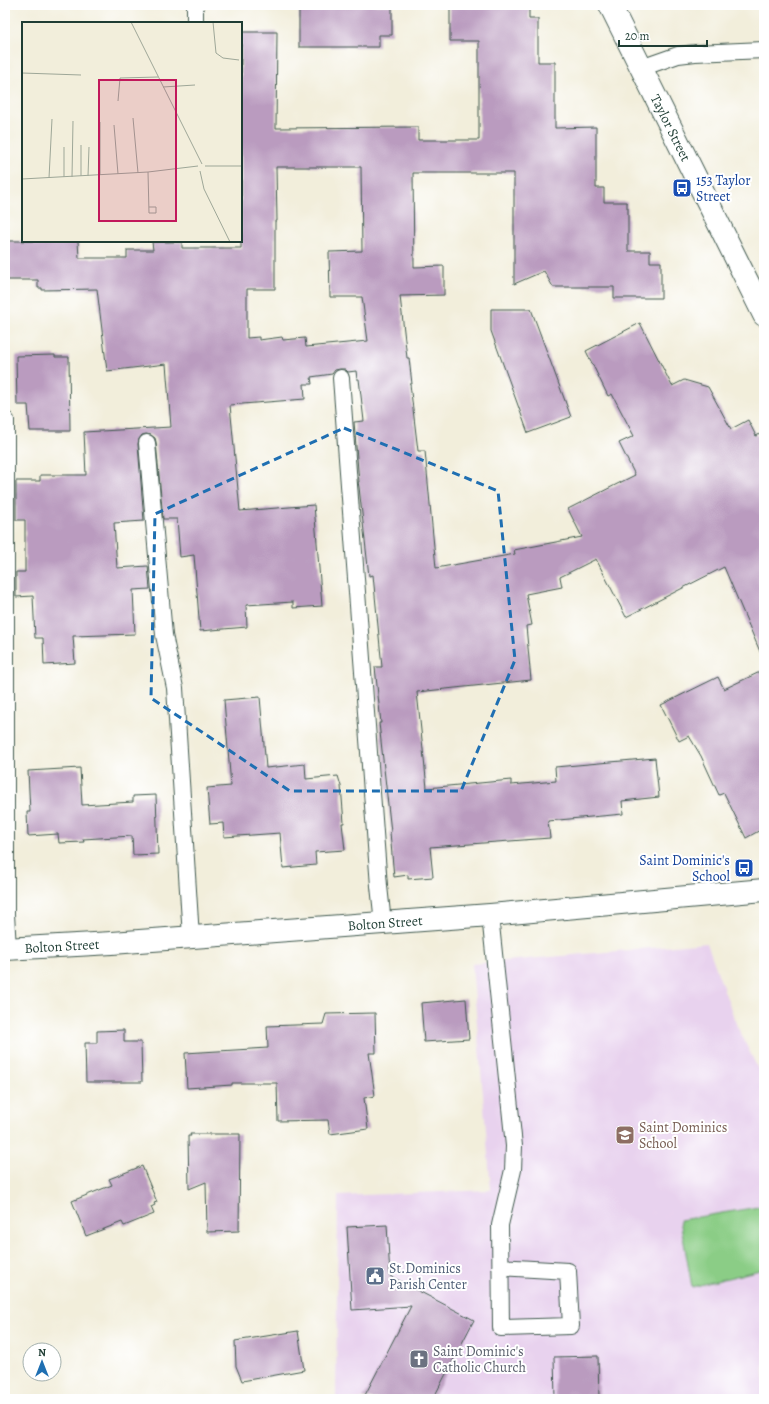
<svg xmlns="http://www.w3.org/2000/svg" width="769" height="1404" font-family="Alegreya,serif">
<rect width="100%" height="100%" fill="#fff"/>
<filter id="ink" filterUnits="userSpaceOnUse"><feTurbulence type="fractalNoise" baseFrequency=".025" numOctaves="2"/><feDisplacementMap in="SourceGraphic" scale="8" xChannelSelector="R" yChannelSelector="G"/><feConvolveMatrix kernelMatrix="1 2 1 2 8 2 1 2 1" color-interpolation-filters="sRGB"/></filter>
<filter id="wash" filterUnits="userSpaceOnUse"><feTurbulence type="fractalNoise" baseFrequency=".012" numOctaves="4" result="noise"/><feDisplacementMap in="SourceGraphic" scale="16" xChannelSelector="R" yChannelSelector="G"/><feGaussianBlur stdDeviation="0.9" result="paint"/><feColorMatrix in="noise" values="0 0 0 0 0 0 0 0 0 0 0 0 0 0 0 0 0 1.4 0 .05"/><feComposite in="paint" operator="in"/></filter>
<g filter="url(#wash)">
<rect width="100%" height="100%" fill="#f2eedb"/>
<!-- built -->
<path fill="#e8d2ee" d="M707 943 737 1026 764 1081V1399H336L338 1196 491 1190 472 964Z"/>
<!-- green -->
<path fill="#8bcd86" stroke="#55855d" d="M764 1206V1269L692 1287 680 1220Z"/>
<g id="blocks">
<!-- building -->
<g fill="#ba9bbf" fill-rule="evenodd">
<path d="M299 5H392V35H379V47H299Z"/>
<path d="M450 5H529V19H538V62H555V128L596 127V188H604V202H627V208H628V251H650V262H661V298H614V287H553L544 271 514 284V173H413L414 267 444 266V295L400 296 407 358H409L412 384H410L418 451H425L436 568 515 554 514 550 582 537 568 509 635 475 619 443 634 436 612 394 608 396 586 351 640 323 672 386 684 380 708 387 731 429 748 420 756 436 764 432V661L724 567 626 617 596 559 560 577 562 587 526 594 532 625 526 626 531 680 417 692 427 788 511 780V785L556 781 555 767 655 758 659 797 622 801 623 814 548 821 550 838 430 847 433 877 408 879V875L394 877 390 832H391L379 723H381L375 667H382L373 575 369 576 359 487 358 482H359L354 422 364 421 359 379H357L356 371 348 372 345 369H340L335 370 332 374 311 377 312 384H304L305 399 230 405 240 511 314 505 322 606 293 608V602L246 605 247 627 200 631 194 555 180 557 177 519H163L156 442 155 438 151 435 146 434 142 435 139 439 138 444 144 521 114 523 117 568 148 566 150 589 133 590 135 634 73 636 75 663 44 665 43 638H35L33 596 16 597V572H25V520H16V481H40V475H86L84 432 171 427 166 364 107 371 97 289 42 290V288H38V280H5V241H78L79 258H127V250H153L152 242H182V248H241V32H277L276 128 418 127V140H479V41H450ZM276 167H361L362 251 329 252 330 297H362L368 341 306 347 305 338 283 340 282 337 259 340V337L247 338V289H275V221H277Z"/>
<path d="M491 309H531L571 417 528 433 491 331Z"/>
<path d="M55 355V357H69L70 431H30L28 405H17L16 356Z"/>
<path d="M764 670V828L746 838 724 793 719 795 701 756 689 736 679 741 661 705 718 677 724 689Z"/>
<path d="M260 697 266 768 305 764 306 779 338 776 341 786 344 823H342L345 850 315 852 316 865 283 868 280 833 224 837 223 823 210 824 207 788 231 786 224 700Z"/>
<path d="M80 768 82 805 133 802V796L156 795 158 854 133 855 132 836 83 839 84 842 59 843 58 834 28 836 27 812H30L28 771Z"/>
<path d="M466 999 469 1039 424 1042 421 1003Z"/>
<path d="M375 1013 376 1053H369L375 1096 364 1098 368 1129 330 1134 328 1120 278 1121 277 1083H232V1085L187 1088 185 1053 268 1048 267 1026 323 1024 326 1014Z"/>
<path d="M124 1030V1042H141L142 1082H86L85 1043H97V1031Z"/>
<path d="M190 1134H240L239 1231 207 1232 206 1182 189 1189 188 1136H191Z"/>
<path d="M142 1166 157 1202 154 1203 155 1205 151 1207 154 1214 124 1226 122 1222 86 1236 72 1201 112 1185 109 1179Z"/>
<path d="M387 1225 390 1276 474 1320 433 1399H363L411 1306 352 1310 347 1227Z"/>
<path d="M298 1331 304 1370 242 1381 236 1366 235 1341Z"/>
<path d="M598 1356 599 1399H555L554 1357Z"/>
</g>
</g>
</g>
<g filter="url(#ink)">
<use href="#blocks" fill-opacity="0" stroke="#3f584d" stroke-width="1"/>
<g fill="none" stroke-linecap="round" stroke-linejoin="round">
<!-- service casing -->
<g stroke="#3f584d" stroke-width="18">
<g id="service">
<path d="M195 23V5"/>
<path d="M641 68 678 55 695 53 764 50"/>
<path d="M341 378 379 886 383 923"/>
<path d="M6 420V914L8 949"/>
<path d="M147 443 164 635 175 688 191 937"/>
<path d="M490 915 514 1146 513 1170 500 1225 501 1328 571 1326 568 1271 500 1267"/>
</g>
</g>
<!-- tertiary casing -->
<g stroke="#3f584d" stroke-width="24">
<g id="tertiary">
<path id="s1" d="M610 5 764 315"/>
</g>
</g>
<!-- secondary casing -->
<g stroke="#3f584d" stroke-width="24">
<g id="secondary">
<path id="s2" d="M5 949 112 943 490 915 764 890"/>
</g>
</g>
<!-- service -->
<use href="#service" stroke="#fff" stroke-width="16"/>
<!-- tertiary -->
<use href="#tertiary" stroke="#fff" stroke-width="22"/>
<!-- secondary -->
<use href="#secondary" stroke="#fff" stroke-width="22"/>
</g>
</g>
<!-- marked area -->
<path fill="none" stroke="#1f6fb2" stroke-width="3" stroke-dasharray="8 5" stroke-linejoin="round" d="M344 428 498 491 515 660 461 791H290L151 698 155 514Z"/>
<!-- icons -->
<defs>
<g id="bus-square" transform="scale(1)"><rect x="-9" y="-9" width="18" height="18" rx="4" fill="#1a4fb4" stroke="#fff"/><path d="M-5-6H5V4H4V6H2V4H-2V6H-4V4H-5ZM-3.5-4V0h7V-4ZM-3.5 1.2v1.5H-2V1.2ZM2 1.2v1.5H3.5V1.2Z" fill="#fff"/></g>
<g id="school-square" transform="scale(1)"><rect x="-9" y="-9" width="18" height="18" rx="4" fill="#8d6e63" stroke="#fff"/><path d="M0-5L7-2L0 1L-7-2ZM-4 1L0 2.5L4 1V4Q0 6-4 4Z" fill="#fff"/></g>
<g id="civic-square" transform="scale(1)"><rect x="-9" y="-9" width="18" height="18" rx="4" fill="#5c6f8a" stroke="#fff"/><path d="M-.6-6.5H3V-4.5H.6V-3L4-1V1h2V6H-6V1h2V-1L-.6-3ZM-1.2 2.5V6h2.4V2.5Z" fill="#fff"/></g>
<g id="church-square" transform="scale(1)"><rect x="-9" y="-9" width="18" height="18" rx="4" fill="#6b7280" stroke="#fff"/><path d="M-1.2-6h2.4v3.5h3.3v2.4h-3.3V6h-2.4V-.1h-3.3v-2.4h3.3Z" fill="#fff"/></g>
</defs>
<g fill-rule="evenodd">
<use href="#bus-square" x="682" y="188"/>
<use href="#bus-square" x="744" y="868"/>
<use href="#school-square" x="625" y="1135"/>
<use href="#civic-square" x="375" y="1276"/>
<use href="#church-square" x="419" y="1359"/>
</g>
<g text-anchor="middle" stroke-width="4" stroke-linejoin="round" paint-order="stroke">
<!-- street labels -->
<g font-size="14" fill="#1f3d34" stroke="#fff">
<text dy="5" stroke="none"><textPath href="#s1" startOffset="137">Taylor Street</textPath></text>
<text dy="5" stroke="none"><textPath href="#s2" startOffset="381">Bolton Street</textPath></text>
<text dy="5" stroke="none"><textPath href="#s2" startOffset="57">Bolton Street</textPath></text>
</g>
<!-- transit labels -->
<g font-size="14" fill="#164399" stroke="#fff" text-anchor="start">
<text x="696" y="185">153 Taylor<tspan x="696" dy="16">Street</tspan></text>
<text x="730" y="865" text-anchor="end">Saint Dominic's<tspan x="730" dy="16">School</tspan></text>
</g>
<!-- education labels -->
<g font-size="14" fill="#785e54" stroke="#fff" text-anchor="start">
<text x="639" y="1132">Saint Dominics<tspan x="639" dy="16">School</tspan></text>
</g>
<!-- service labels -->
<g font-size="14" fill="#4e5e75" stroke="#fff" text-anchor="start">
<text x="389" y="1273">St.Dominics<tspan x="389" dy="16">Parish Center</tspan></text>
</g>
<!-- worship labels -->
<g font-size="14" fill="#5b616d" stroke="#fff" text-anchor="start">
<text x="433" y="1356">Saint Dominic's<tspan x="433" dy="16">Catholic Church</tspan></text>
</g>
</g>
<!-- overview -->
<g transform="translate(22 22)">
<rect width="220" height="220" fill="#f2eedb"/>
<path fill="none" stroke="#9ea798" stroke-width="1" d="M109 0 180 142M191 0 194 31 201 36 217 38M0 51 59 53M141 65 173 63M96 79 98 56 136 55M111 96 116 151M78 100V153M92 103 96 152M59 123V154M183 144H220M178 149 182 167 208 220M126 150 127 191H134V185H127M66 154 67 125M42 155V125M50 155 51 99M27 156 30 97M0 157 126 150 176 144"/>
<path fill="#c2185b" fill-opacity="0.15" stroke="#c2185b" stroke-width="2" d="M77 58H154V199H77Z"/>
<rect width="220" height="220" fill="none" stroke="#1f3d34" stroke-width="2"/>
</g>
<!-- margin -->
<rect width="769" height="1404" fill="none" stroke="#fff" stroke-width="20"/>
<!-- north arrow -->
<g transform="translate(42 1362)"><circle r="19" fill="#ffffff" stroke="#a5b1ae"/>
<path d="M0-3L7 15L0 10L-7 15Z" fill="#1f6fb2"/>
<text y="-6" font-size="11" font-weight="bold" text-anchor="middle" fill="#1f3d34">N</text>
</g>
<!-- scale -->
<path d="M619 40v6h88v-6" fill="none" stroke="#1f3d34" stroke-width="2"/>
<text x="625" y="40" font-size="12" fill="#1f3d34" stroke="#ffffff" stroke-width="3" paint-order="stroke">20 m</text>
</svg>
